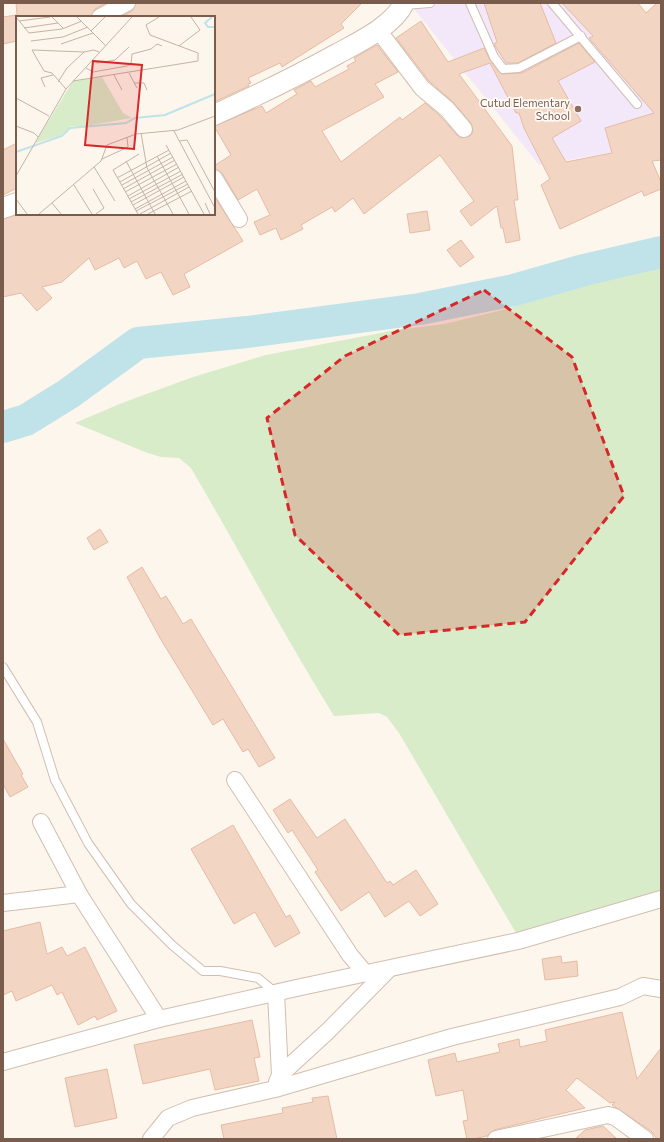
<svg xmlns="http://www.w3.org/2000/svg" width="664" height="1142" font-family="Commissioner,sans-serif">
<rect width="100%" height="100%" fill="#fdf6ec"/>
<!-- education -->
<path fill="#f3e8fa" d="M414 3H597L661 75V144L539 165 414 9Z"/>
<!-- green -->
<path fill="#d8ecc9" d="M661 263V902L519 938 399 733 387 717 379 713 334 716C284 635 239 550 191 468L179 458 161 457 145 452 75 423 122 403 193 377 266 355 396 330 444 324 502 310Z"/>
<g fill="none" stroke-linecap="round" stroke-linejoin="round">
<!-- river -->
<path stroke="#bfe3e8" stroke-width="32" d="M3 427 26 420 68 394 138 343 247 332 420 309 514 290 584 270 661 252"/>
</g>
<!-- building -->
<g fill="#f3d5c3" stroke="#e6bba3">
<path d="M16 3H106L95 9 91 17H17V41L3 44V17L17 15Z"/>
<path d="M136 3H362L341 24 344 28 282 67 280 63 248 78 251 83 248 84 249 86 214 102V17H121L132 11Z"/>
<path d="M484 3H540L556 43 518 63H506L494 44 497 42Z"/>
<path d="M562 3H638L646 13 657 3H661V160L652 161 661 182V189L644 196 642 191 560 229 541 185 550 179 524 128 519 113H516L490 63 459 74 512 146 518 200H514L520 240 506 243 503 228H501L497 206 471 226 460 211 474 201 440 155 364 214 353 198 335 212 332 207 301 225 303 229 281 240 276 228 260 235 254 222 270 215 257 189 238 200 222 173 214 169V166L231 155 214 126 262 106 266 113 297 94 294 90 311 81 315 87 349 69 347 66 356 61 354 58 377 45 398 72 375 84 384 97 322 131 341 162 400 117 402 120 425 103 440 116 457 135 461 138 470 136 473 132 471 123 453 102 429 81 396 38 421 21 448 62 484 48 490 60 499 72 503 74 522 73 579 43 595 62 558 81 581 121 552 138 566 162 612 153 605 128 654 113 589 38 593 36Z"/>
<path d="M17 143V188L3 195V150Z"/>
<path d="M214 196 243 241 184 274 190 287 173 295 161 272 146 279 137 261 124 268 119 258 95 270 89 258 62 282 42 287 52 298 37 311 21 293 3 297V219L20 214H214Z"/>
<path d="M427 211 430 230 410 233 407 214Z"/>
<path d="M461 240 474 257 460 267 447 250Z"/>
<path d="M100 529 108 542 94 550 87 538Z"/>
<path d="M142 567 161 599 166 596 183 624 191 619 275 758 259 767 248 749 243 752 223 719 213 725 160 638 127 577Z"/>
<path d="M3 739 23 774 21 775 28 787 10 797 3 784Z"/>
<path d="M290 799 317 838 345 819 387 883 390 881 393 885 416 870 438 904 420 916 409 901 385 917 369 892 341 911 315 872 318 870 292 830 288 833 273 810Z"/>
<path d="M233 825 286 917 290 915 300 933 275 947 255 912 234 924 191 849Z"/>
<path d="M40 922 47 954 62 947 67 956 85 947 117 1011 97 1020 95 1016 78 1025 62 992 57 995 52 985 16 1001 12 991 3 995V931Z"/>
<path d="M561 956 562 963 577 961 578 976 545 980 542 959Z"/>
<path d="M622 1012 637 1079 661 1048V1139H657L651 1131 612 1105 615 1102 610 1103 577 1078 566 1090 585 1108 494 1130 487 1136 473 1139H467L463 1121 468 1120 463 1090 436 1096 428 1060 455 1053 457 1062 500 1052 498 1044 519 1039 520 1047 547 1041 545 1030Z"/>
<path d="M252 1020 260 1057 254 1058 259 1081 215 1090 210 1069 143 1084 134 1045Z"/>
<path d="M107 1069 117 1118 75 1127 65 1078Z"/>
<path d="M328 1096 337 1139H224L221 1125 283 1113 282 1108 313 1102 312 1098Z"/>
<path d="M603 1126 617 1139H575L585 1130Z"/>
</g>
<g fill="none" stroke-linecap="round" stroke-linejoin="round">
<!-- service casing -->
<g stroke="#d1beb0" stroke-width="10">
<g id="service">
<path d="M470 3 494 57 503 69 519 68 581 36"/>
<path d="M552 3 637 104"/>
<path d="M404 5 430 3"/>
<path d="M3 667 37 722 55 780 88 843 131 904 172 945 203 971H220L258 978 276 993"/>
</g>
</g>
<!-- minor casing -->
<g stroke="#d1beb0" stroke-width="18">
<g id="minor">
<path d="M100 17 127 3"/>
<path d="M378 30 422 88 447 109 464 129"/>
<path d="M214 178 239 219"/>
<path d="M235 780 350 955 365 973"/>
<path d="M41 822 79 894 159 1019"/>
<path d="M3 903 79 894"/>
<path d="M276 993 280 1075 277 1082"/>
<path d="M3 1062 159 1019 301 987 518 941 661 899"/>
<path d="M280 1075 328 1031 389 969"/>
<path d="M151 1139 168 1118 192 1108 275 1089 452 1037 620 997 643 986 661 989"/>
<path d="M496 1139 608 1115 615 1117 645 1139"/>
</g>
</g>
<!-- tertiary casing -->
<g stroke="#d1beb0" stroke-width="22">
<g id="tertiary">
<path d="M214 115C256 96 297 76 337 54 359 42 393 26 404 3"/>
<path d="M3 208 17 203"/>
</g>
</g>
<!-- service -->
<use href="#service" stroke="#fff" stroke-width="8"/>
<!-- minor -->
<use href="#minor" stroke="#fff" stroke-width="16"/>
<!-- tertiary -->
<use href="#tertiary" stroke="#fff" stroke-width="20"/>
</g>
<!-- marked area -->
<path fill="#d62828" fill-opacity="0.2" stroke="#d62828" stroke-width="3" stroke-dasharray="8 5" stroke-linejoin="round" d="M484 290 572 357 624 496 525 622 399 635 295 535 267 418 345 356Z"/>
<!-- markers -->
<circle fill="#8d6e63" stroke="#fffaf3" stroke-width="1.5" cx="578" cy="109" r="4"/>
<g text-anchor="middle" stroke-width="3.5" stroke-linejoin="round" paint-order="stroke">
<!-- education labels -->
<g font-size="11" fill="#785e54" stroke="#fffaf3" text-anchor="end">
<text x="570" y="107">Cutud Elementary<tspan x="570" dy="13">School</tspan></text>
</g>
</g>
<!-- overview -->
<g transform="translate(16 16)">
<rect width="199" height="199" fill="#fdf6ec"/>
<path d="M86 61 107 97 116 102 64 111 55 110 44 120 19 127 57 65Z" fill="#d8ecc9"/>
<path fill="none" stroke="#bfe3e8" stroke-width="2" d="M196 1 189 7 192 11H199M0 136 46 120 54 112 110 107 119 102 149 99 199 78"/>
<path fill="none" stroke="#c5b3a7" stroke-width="1" d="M0 1 13 17 46 13 66 5M36 1 47 12M61 1 90 30M3 5 34 1M8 12 42 7M75 15 89 1M15 25 47 21 72 11M45 28 77 17M163 30 184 14 175 1M76 44 81 47 99 44 113 31M70 52 77 56 111 50 115 48 116 38 135 33 141 28 146 30M113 57 121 72M98 59 106 74M57 65 182 45V37L134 19 130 9 143 1M42 66 51 52 68 36M118 67H128L131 74M29 71 25 62 37 59M50 73 36 57 28 55 16 34 68 36 78 34 83 36M0 82 33 100M0 110 18 117 22 121M158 115 199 192M125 117 131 152 157 198M163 125 171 124 199 176M150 129 188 198M141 140 173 198M86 143 112 131 111 121M110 145 139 198M78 151 99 185M0 160 50 73 116 1M101 162 153 134M104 166 155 137M58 169 76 198M106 169 157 141M77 173 88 192 80 198M107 173 159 144M109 176 161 148M112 180 163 151M0 183 11 198M113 183 165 155M115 186 167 158M36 187 45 198M189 187 194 198M117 189 168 161M119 193 170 165M120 195 172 168M23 198 85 145 91 129 120 118 162 114 199 100M122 198 97 154 123 138M124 198 173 171M132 198 176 175"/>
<path fill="#d62828" fill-opacity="0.15" stroke="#d62828" stroke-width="2" d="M77 45 126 49 118 133 69 129Z"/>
<rect width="199" height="199" fill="none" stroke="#7a5c4d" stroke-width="2"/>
</g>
<!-- border -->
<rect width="664" height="1142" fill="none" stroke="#7a5c4d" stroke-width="8"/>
</svg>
